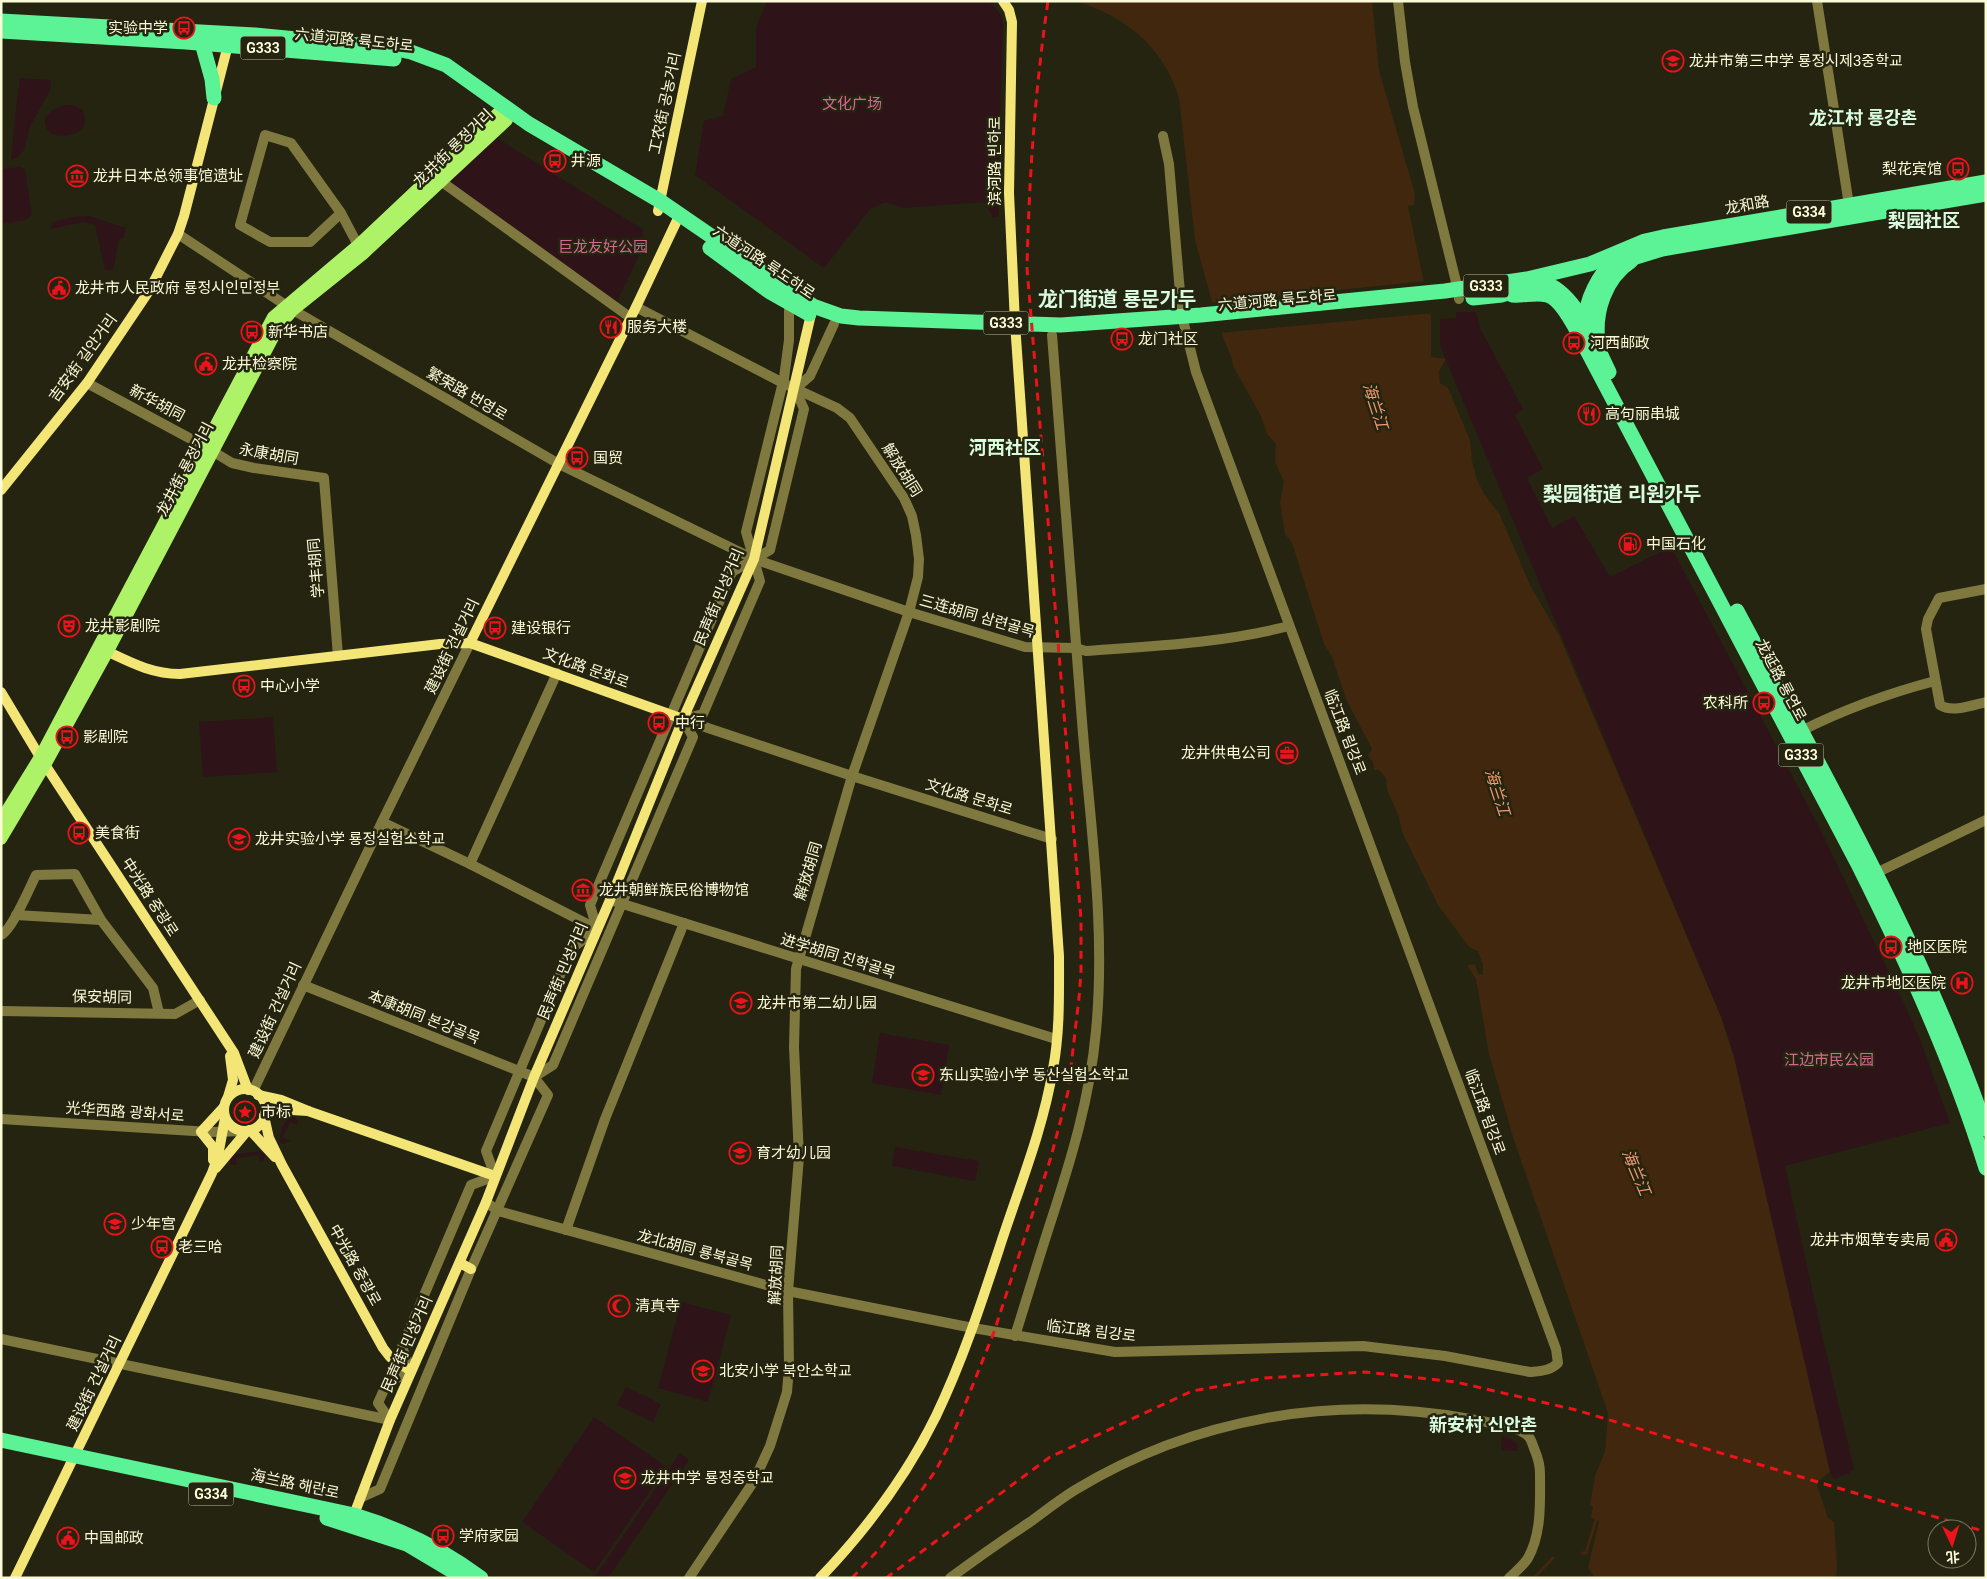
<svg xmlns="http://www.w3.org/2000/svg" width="1987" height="1579" font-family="Roboto,'Noto Sans SC','Noto Sans KR',sans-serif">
<rect width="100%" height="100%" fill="#242411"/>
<!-- green -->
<g fill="#2e1419">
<path d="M767 1H988C996 7 1001 13 1003 23L998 193 999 216 993 218 985 202 904 208 885 202 870 209 824 268 695 175 704 121 723 116 731 79 756 67V28Z"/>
<path d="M20 78 51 80 50 91 30 126 24 150 17 158 11 160 18 88H19Z"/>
<path d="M66 105H73L83 110 85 119 84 126C75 137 62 138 50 133 37 118 52 108 66 105Z"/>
<path d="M490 134 642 229 644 245 617 302 448 181Z"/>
<path d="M20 167 25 169 32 215 26 220 1 224V169Z"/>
<path d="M89 216 126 228 123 238 119 240 113 270H105L95 225 84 222 51 229 52 222 75 217Z"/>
<path d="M1456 312H1476L1480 328 1523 409 1515 415 1543 469 1527 478 1552 528 1574 516 1610 577 1671 547 1816 821 1909 1014 1921 1042 1950 1123 1785 1166 1823 1339 1854 1469 1849 1473 1834 1479 1830 1472 1729 1040 1721 1017 1443 353 1440 344V319L1456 318Z"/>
<path d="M273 717 277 772 203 777 199 722Z"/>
<path d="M880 1033 949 1045 941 1095 872 1083Z"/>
<path d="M289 1117H295L298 1122 297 1125 290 1122 283 1137 290 1141 284 1144 280 1142C278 1135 284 1122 289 1117Z"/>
<path d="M895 1147 979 1161 975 1181 892 1166Z"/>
<path d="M259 1151 265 1155 264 1160 260 1162 259 1155 236 1158 237 1165H232L229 1159 232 1155Z"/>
<path d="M681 1302 731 1315 708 1402 658 1388Z"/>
<path d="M626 1387 661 1404 653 1422 617 1405Z"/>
<path d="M594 1417 667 1467 594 1572 522 1522Z"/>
<path d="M1502 1436 1511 1439 1518 1445V1451L1501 1450Z"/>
<path d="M680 1453 689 1460 608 1578H594Z"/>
</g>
<!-- water -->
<path fill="#40270e" d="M1076 1H1372L1379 70 1415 194 1414 205 1408 206 1431 316V357L1446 359 1439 371 1440 383 1448 388 1470 440 1472 461 1477 480 1483 492 1500 515 1531 587 1559 635 1721 1017 1734 1057 1830 1472 1818 1481 1817 1485 1828 1518 1834 1522 1837 1565 1836 1578H1595L1588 1568 1599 1521 1591 1518 1593 1507 1590 1504 1595 1476 1605 1451 1608 1413 1513 1137 1489 1054 1476 979 1467 965 1475 964 1478 974 1483 975V965L1478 951 1469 947 1438 905 1402 832 1399 817 1387 790 1386 778 1379 770H1374L1373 762 1368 756 1372 749 1346 699 1332 657 1324 644 1292 543 1285 534 1280 502 1284 482 1275 462 1276 444 1267 434 1261 416 1233 366 1232 359 1224 340 1210 295 1195 240 1179 98C1163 46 1126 17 1076 1Z"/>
<!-- pier -->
<path fill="#242411" d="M1427 281 1433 313 1219 333 1209 303Z"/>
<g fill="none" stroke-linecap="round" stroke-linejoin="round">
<!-- stream -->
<g stroke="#40270e" stroke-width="3">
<path d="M1582 1553H1586L1597 1516"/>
<path d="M1534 1578 1553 1558"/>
</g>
<!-- street -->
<g stroke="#7f7940" stroke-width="10">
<path d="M1398 1 1405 62 1413 107 1458 290 1459 299"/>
<path d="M1817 1 1849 205"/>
<path d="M442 182 631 318"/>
<path d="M341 213 310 242H270L240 225 265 135 291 143 341 213 361 251"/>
<path d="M178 234 293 310 559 464 754 559 909 612 1025 647 1076 648 1086 651C1155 646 1222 643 1289 626"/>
<path d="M636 307 783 383 837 408 850 418 904 498 912 516 916 535 919 559 918 577 909 612 852 776 796 969 794 1047 799 1157 788 1291 789 1367 787 1392 770 1446 754 1481 689 1578"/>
<path d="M87 383 204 446 232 463 254 468 324 478 338 656"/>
<path d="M795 389 810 376 834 324"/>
<path d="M1986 589 1939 598 1928 619 1926 629 1940 705C1952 713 1973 705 1986 702"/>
<path d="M683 719 703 714 760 581 746 532 784 378 789 340V303"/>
<path d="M684 720 852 776 1052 839"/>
<path d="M1801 731C1843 710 1889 693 1935 681"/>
<path d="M382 822 470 864 597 929"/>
<path d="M470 864 557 673"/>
<path d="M1872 875 1986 820"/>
<path d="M610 900 1056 1039"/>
<path d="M16 915 101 920"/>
<path d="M597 929 590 905 732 572 770 550 804 409 795 389"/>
<path d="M1 935C12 930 30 887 36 875L75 874 101 920 153 988 159 1013"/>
<path d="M303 985 534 1077"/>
<path d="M1 1011 175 1014 200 1000"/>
<path d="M534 1077 553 1065 693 737 683 719"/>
<path d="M253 1091 382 822 470 643"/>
<path d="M1 1119 210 1132 247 1131"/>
<path d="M486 1202 498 1211 788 1291 973 1328 1115 1352 1363 1346 1445 1356 1530 1372C1541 1371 1550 1371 1558 1363L1556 1349 1196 372 1182 316 1169 164 1163 136"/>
<path d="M566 1230 605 1119 684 923"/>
<path d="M1015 1336C1027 1298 1038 1261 1050 1224 1071 1160 1090 1098 1096 1031 1106 927 1090 824 1082 721 1071 592 1062 463 1052 335"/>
<path d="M1 1339 390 1420"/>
<path d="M390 1420 378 1403 387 1383 411 1371 402 1347 471 1185 495 1176 486 1151 571 949 597 929"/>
<path d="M360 1498 380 1489 471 1269 548 1095 534 1077"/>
<path d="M950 1578C976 1559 1003 1540 1030 1522 1045 1511 1059 1500 1075 1490 1194 1418 1333 1394 1470 1419 1484 1422 1519 1425 1529 1437 1532 1441 1533 1446 1535 1451 1538 1458 1540 1465 1540 1474 1540 1501 1542 1533 1528 1558 1524 1565 1515 1572 1509 1578"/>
</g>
<!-- secondary -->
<g stroke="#f4e676" stroke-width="10">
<path d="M658 211 702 1"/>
<path d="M1 490 87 383 149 291 178 234 184 216 229 41"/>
<path d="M470 643 636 307 680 214"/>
<path d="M102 649C128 661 150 674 180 674L440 644 470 643 683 719"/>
<path d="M1 692 40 757 234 1053 248 1090"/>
<circle cx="245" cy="1110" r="21"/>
<path d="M258 1095 281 1100 308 1111 275 1109 266 1111 264 1116"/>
<path d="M228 1097 233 1080 230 1056"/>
<path d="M308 1111 495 1176"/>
<path d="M264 1116 269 1138 282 1165 383 1348 390 1357 411 1371"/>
<path d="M250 1130 275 1157"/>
<path d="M213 1160V1147L201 1132 224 1107"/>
<path d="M216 1168 247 1131"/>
<path d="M460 1263 471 1269"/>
<path d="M352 1520 390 1420 486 1202 534 1077 610 900 683 719 754 559 812 310"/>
<path d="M15 1578 212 1173 218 1156 225 1118"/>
<path d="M820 1578C866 1530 907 1475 936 1416 963 1360 982 1301 1001 1243 1020 1185 1043 1129 1053 1069 1060 1032 1059 994 1059 956L1015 323 1009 193 1012 22 1009 10 1003 1"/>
</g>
<!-- primary -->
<path stroke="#aef367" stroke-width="12" d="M1 820 40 757 273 317 357 246 499 112 507 110V120L363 254 293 310 279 326 108 651 45 765 1 839"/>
<!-- highway -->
<g stroke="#5cf296" stroke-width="15">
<path d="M1 21 255 35 390 48 411 52 446 65 529 124 660 201 813 306 841 316 859 318 1061 325 1201 315 1445 291 1527 279 1590 264 1645 241 1663 237 1986 182"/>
<path d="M1 31 186 42 394 59"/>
<path d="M202 43 212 79 214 98"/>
<path d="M710 248 770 292 809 314"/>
<path d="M1613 264 1662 249 1986 194"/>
<path d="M1528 280C1534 281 1542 281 1547 284 1577 296 1596 346 1609 372"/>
<path d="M1512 295C1523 296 1536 292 1547 295 1564 299 1581 339 1589 354L1858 864C1907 962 1953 1062 1986 1168"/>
<path d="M1473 298 1502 295 1523 288"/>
<path d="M1585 328C1584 301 1599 273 1619 256"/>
<path d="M1598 342C1594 312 1605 278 1631 261"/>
<path d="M1737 611C1827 780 1923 947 1986 1129"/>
<path d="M1 1440 354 1515C401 1529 442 1549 481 1578"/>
<path d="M327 1518 407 1544 464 1578"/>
</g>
<!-- rail -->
<g stroke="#ec131b" stroke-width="3" stroke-dasharray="8 6" stroke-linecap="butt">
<path d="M852 1578 882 1546 936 1470 948 1447 994 1332 1051 1157 1068 1092 1079 998 1081 972V919L1027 268C1029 179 1035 90 1048 1"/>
<path d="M886 1578 1050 1457 1192 1391 1265 1378 1365 1372 1456 1382 1576 1410 1986 1532"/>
</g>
</g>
<!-- icons -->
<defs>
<g id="bus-ring" transform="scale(1.125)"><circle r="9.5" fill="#242411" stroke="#ec131b" stroke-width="1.5"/><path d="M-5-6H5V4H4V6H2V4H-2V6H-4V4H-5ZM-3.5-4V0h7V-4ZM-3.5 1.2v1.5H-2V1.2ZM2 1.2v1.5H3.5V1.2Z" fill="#ec131b"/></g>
<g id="school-ring" transform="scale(1.125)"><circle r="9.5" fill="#242411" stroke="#ec131b" stroke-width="1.5"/><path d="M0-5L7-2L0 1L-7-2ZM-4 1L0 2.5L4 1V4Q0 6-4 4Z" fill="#ec131b"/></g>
<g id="museum-ring" transform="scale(1.125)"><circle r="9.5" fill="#242411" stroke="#ec131b" stroke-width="1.5"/><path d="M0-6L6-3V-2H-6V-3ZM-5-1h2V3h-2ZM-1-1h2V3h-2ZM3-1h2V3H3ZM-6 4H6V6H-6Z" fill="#ec131b"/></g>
<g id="civic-ring" transform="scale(1.125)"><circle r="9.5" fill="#242411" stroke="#ec131b" stroke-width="1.5"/><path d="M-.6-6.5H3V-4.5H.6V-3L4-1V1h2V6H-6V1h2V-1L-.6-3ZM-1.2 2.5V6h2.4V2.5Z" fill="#ec131b"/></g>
<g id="restaurant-ring" transform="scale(1.125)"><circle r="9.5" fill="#242411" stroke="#ec131b" stroke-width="1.5"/><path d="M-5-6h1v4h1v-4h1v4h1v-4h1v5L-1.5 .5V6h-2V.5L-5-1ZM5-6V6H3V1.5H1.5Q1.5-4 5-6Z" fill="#ec131b"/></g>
<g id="fuel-ring" transform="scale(1.125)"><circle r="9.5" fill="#242411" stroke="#ec131b" stroke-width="1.5"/><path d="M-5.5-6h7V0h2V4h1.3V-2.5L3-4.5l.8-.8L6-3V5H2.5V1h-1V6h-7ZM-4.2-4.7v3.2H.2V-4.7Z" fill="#ec131b"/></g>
<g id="theatre-ring" transform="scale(1.125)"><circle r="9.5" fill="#242411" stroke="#ec131b" stroke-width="1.5"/><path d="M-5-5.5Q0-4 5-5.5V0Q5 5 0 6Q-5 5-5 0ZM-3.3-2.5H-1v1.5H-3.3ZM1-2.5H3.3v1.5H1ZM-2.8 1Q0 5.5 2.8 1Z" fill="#ec131b"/></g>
<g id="office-ring" transform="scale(1.125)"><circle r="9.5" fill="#242411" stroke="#ec131b" stroke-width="1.5"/><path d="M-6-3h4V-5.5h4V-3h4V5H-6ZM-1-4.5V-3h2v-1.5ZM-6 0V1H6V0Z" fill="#ec131b"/></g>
<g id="hospital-ring" transform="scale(1.125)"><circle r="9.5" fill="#242411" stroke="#ec131b" stroke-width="1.5"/><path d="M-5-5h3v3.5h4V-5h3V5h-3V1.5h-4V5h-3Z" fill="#ec131b"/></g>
<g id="sight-ring" transform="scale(1.125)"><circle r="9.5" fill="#242411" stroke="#ec131b" stroke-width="1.5"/><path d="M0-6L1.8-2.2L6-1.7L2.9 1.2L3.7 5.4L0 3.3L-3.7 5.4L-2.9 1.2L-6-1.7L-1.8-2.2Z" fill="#ec131b"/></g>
<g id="mosque-ring" transform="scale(1.125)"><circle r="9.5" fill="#242411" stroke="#ec131b" stroke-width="1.5"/><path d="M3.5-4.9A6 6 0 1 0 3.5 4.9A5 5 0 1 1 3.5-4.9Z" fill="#ec131b"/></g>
</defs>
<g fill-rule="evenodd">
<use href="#bus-ring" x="184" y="28"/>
<use href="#school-ring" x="1673" y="61"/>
<use href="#bus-ring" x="555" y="161"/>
<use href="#bus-ring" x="1958" y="169"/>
<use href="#museum-ring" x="77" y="176"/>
<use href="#civic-ring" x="59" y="288"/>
<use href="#restaurant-ring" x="611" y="327"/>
<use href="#bus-ring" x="252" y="332"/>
<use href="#bus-ring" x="1122" y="339"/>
<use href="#bus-ring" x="1574" y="343"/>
<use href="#civic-ring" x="206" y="364"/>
<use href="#restaurant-ring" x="1589" y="414"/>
<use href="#bus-ring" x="577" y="458"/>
<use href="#fuel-ring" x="1630" y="544"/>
<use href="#theatre-ring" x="69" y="626"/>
<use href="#bus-ring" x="495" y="628"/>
<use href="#bus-ring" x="244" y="686"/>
<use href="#bus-ring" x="1764" y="703"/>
<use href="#bus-ring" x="659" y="723"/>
<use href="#bus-ring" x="67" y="737"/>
<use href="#office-ring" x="1287" y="753"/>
<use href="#bus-ring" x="79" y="833"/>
<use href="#school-ring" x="239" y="839"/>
<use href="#museum-ring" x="583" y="890"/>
<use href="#bus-ring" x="1891" y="947"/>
<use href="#hospital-ring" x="1962" y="983"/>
<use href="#school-ring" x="741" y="1003"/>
<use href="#school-ring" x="923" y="1075"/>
<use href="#sight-ring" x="245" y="1112"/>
<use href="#school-ring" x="740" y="1153"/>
<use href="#school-ring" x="115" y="1224"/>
<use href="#civic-ring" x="1946" y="1240"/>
<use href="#bus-ring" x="162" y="1247"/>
<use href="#mosque-ring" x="619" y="1306"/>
<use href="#school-ring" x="703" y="1371"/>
<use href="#school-ring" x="625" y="1478"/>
<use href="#bus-ring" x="443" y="1536"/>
<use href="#civic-ring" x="68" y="1538"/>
</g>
<g text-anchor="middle" stroke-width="5" stroke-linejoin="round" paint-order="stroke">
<!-- shield labels -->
<g fill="#242411" stroke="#bbba9c" stroke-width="1">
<rect x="240.5" y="36.5" width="45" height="23" rx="4"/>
<rect x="1786.5" y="200.5" width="45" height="23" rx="4"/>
<rect x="1463.5" y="274.5" width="45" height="23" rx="4"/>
<rect x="983.5" y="311.5" width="45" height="23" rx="4"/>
<rect x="1778.5" y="743.5" width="45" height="23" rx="4"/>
<rect x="188.5" y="1482.5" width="45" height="23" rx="4"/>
</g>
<g font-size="14" font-weight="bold" fill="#fcfbd7">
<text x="263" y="53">G333</text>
<text x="1809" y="217">G334</text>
<text x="1486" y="291">G333</text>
<text x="1006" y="328">G333</text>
<text x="1801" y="760">G333</text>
<text x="211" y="1499">G334</text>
</g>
<!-- poi labels -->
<g font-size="15" fill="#fcfbd7" stroke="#242411" text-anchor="start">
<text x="168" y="33" text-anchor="end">实验中学</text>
<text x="1689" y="66">龙井市第三中学 룡정시제3중학교</text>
<text x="571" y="166">井源</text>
<text x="1942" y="174" text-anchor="end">梨花宾馆</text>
<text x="93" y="181">龙井日本总领事馆遗址</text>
<text x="75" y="293">龙井市人民政府 룡정시인민정부</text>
<text x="627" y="332">服务大楼</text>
<text x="268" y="337">新华书店</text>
<text x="1138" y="344">龙门社区</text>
<text x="1590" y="348">河西邮政</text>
<text x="222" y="369">龙井检察院</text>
<text x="1605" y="419">高句丽串城</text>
<text x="593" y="463">国贸</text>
<text x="1646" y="549">中国石化</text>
<text x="85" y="631">龙井影剧院</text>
<text x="511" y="633">建设银行</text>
<text x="260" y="691">中心小学</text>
<text x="1748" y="708" text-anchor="end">农科所</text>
<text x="675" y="728">中行</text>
<text x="83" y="742">影剧院</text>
<text x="1271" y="758" text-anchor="end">龙井供电公司</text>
<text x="95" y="838">美食街</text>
<text x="255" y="844">龙井实验小学 룡정실험소학교</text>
<text x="599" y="895">龙井朝鲜族民俗博物馆</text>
<text x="1907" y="952">地区医院</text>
<text x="1946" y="988" text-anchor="end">龙井市地区医院</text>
<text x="757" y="1008">龙井市第二幼儿园</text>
<text x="939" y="1080">东山实验小学 동산실험소학교</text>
<text x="261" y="1117">市标</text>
<text x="756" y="1158">育才幼儿园</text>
<text x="131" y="1229">少年宫</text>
<text x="1930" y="1245" text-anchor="end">龙井市烟草专卖局</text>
<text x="178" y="1252">老三哈</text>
<text x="635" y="1311">清真寺</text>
<text x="719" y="1376">北安小学 북안소학교</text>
<text x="641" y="1483">龙井中学 룡정중학교</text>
<text x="459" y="1541">学府家园</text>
<text x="84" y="1543">中国邮政</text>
</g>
<!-- street labels -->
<g font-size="15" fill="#fcfbd7" stroke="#242411">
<text transform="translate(354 40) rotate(6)" y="5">六道河路 륙도하로</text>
<text transform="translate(665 103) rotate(-78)" y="5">工农街 공농거리</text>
<text transform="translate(453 148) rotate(-44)" y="5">龙井街 룡정거리</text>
<text transform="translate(995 161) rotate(-90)" y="5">滨河路 빈하로</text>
<text transform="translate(1747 205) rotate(-10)" y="5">龙和路</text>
<text transform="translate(764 262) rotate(34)" y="5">六道河路 륙도하로</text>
<text transform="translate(1277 300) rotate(-5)" y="5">六道河路 륙도하로</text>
<text transform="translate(83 358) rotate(-54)" y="5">吉安街 길안거리</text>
<text transform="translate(467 394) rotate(30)" y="5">繁荣路 번영로</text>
<text transform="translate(157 403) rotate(28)" y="5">新华胡同</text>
<text transform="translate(269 454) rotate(10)" y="5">永康胡同</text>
<text transform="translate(185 469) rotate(-62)" y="5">龙井街 룡정거리</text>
<text transform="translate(902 470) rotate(58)" y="5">解放胡同</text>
<text transform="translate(316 568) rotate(-95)" y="5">学丰胡同</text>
<text transform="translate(719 597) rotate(-67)" y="5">民声街 민성거리</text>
<text transform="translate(977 616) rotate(16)" y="5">三连胡同 삼련골목</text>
<text transform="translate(452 646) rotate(-64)" y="5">建设街 건설거리</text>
<text transform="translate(586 668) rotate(20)" y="5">文化路 문화로</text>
<text transform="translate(1781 680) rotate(62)" y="5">龙延路 룡연로</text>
<text transform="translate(1345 732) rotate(69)" y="5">临江路 림강로</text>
<text transform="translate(969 797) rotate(17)" y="5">文化路 문화로</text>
<text transform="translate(808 871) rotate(-73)" y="5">解放胡同</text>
<text transform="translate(150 897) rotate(57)" y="5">中光路 중광로</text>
<text transform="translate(838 956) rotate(17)" y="5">进学胡同 진학골목</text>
<text transform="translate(563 971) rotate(-67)" y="5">民声街 민성거리</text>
<text transform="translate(102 997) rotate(1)" y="5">保安胡同</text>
<text transform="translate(275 1010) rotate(-65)" y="5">建设街 건설거리</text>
<text transform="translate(424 1017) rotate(22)" y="5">本康胡同 본강골목</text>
<text transform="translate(125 1112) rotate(4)" y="5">光华西路 광화서로</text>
<text transform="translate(1485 1112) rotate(70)" y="5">临江路 림강로</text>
<text transform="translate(695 1250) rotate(15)" y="5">龙北胡同 룡북골목</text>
<text transform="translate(355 1265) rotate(61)" y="5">中光路 중광로</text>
<text transform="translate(776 1275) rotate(-87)" y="5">解放胡同</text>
<text transform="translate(1091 1331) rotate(7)" y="5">临江路 림강로</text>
<text transform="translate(407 1344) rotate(-66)" y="5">民声街 민성거리</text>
<text transform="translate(94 1383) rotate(-64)" y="5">建设街 건설거리</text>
<text transform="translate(295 1484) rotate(12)" y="5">海兰路 해란로</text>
</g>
<!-- park labels -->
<g font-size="15" fill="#d66993" stroke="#242411">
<text x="852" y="109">文化广场</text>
<text x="603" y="252">巨龙友好公园</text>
<text x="1829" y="1065">江边市民公园</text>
</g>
<!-- water labels -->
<g font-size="16" font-style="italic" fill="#f3996e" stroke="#242411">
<text transform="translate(1376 406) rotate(72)" y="6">海兰江</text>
<text transform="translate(1498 792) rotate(72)" y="6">海兰江</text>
<text transform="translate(1637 1172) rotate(67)" y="6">海兰江</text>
</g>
<!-- quarter labels -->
<g font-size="18" font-weight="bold" fill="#d9fce1" stroke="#242411">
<text x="1863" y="124">龙江村 룡강촌</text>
<text x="1924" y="227">梨园社区</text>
<text x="1005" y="454">河西社区</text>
<text x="1483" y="1431">新安村 신안촌</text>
</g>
<!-- district labels -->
<g font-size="20" font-weight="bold" fill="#d9fce1" stroke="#242411">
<text x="1117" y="306">龙门街道 룡문가두</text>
<text x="1622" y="501">梨园街道 리원가두</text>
</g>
</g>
<!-- border -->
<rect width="1987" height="1579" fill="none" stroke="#fcfbd7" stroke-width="5"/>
<!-- north arrow -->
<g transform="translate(1952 1544) rotate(176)"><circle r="24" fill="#242411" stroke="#7a7a60"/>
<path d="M0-4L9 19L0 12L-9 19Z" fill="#ec131b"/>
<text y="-8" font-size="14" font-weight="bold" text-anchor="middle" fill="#fcfbd7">北</text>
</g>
</svg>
